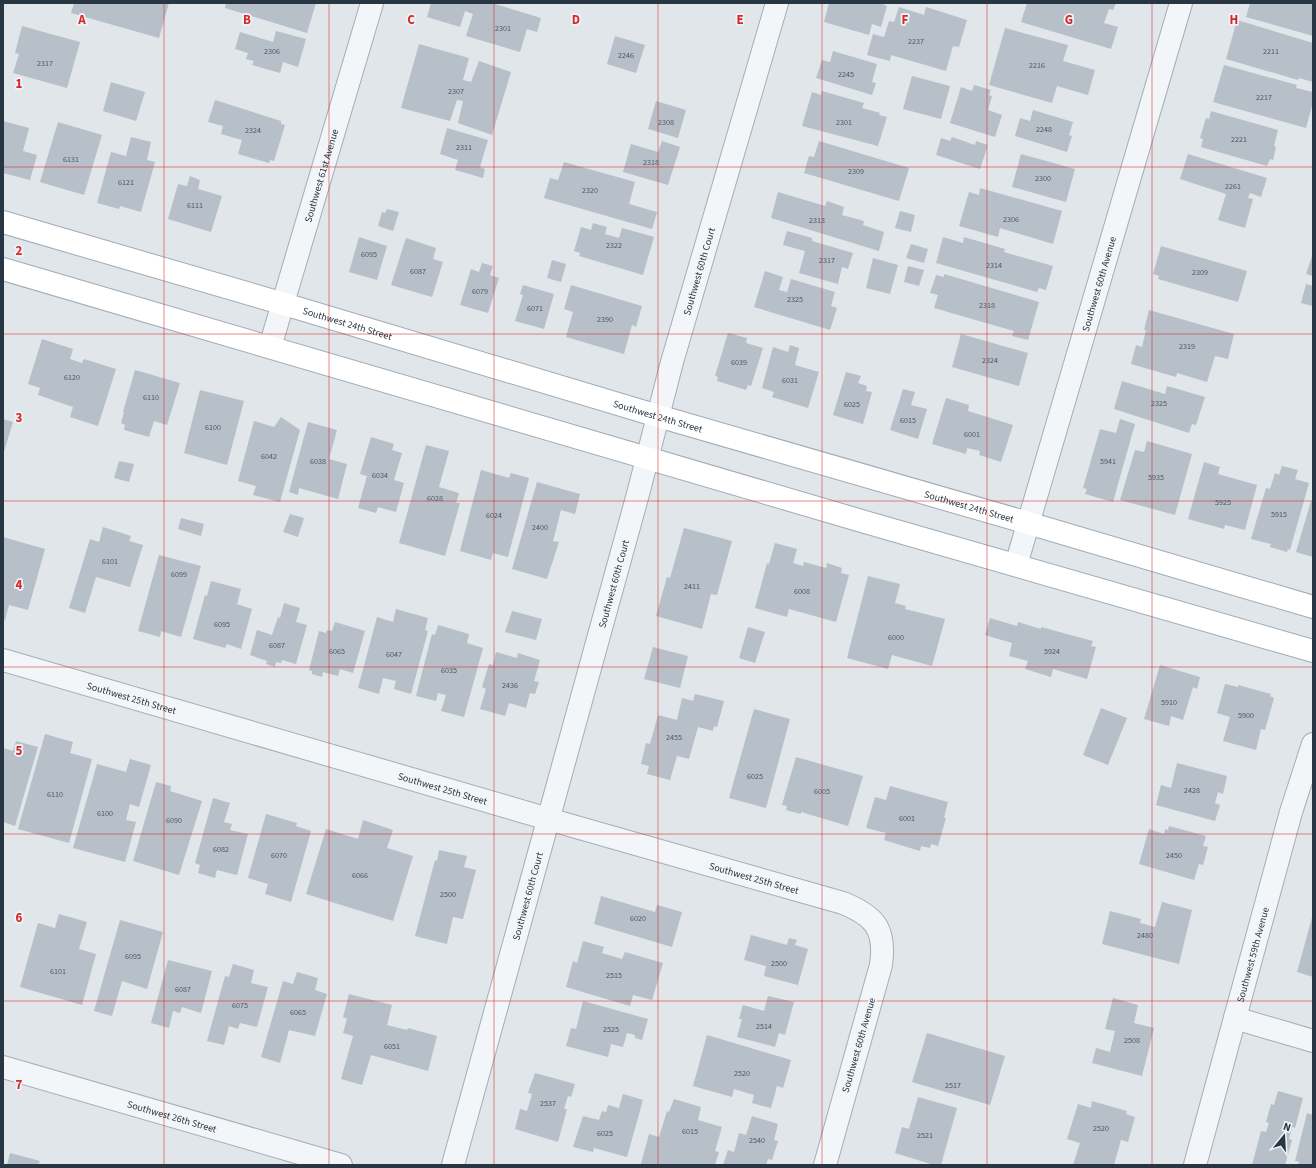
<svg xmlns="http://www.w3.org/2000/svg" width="1316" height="1168" font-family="'Source Sans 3',sans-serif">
<rect width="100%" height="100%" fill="#e0e6ea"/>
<!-- building -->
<g fill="#b7bfc8">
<path d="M74 3H169L159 38 71 13Z"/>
<path d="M226 3H316L307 33 225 8Z"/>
<path d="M431 3H492L541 18 537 32 527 29 520 52 466 36 473 14 465 11 460 27 427 17Z"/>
<path d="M829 3H880L887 6 881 27 872 24 869 35 824 22Z"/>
<path d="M1027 3H1116L1113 10 1109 9 1104 23 1118 27 1111 49 1021 22Z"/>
<path d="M1250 3H1313V36L1246 17Z"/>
<path d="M899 7 924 15 926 7 967 20 959 47 953 46 946 71 891 55 890 61 867 55 873 34 884 37 889 21 894 22Z"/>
<path d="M1237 20 1313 43V82L1299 78 1298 80 1226 59Z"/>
<path d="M22 26 80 42 67 88 13 73 19 54 15 53Z"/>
<path d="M1005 28 1068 45 1063 61 1095 70 1088 95 1057 86 1052 103 989 85Z"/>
<path d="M276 31 306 39 298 67 283 62 280 73 252 65 254 61 246 59 248 53 235 49 240 32 273 42Z"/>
<path d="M615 36 645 45 636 73 607 64Z"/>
<path d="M419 44 469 58 463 80 471 82 479 61 511 72 492 135 458 123 463 101 457 100 450 121 401 108Z"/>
<path d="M833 51 877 64 872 82 876 83 872 95 816 78 822 60 830 62Z"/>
<path d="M1224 65 1297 85 1296 88 1313 92V102L1306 128 1213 102Z"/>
<path d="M912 76 950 86 941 119 903 109Z"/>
<path d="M111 82 145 92 136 121 103 111Z"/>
<path d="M974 85 991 90 989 95 992 96 988 110 1002 115 995 137 950 123 961 87 972 91Z"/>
<path d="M822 91 864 103 862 108 880 113 879 115 887 117 878 146 802 126 812 92 821 95Z"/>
<path d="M215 100 281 121V124L285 125 274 161 270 160 269 163 238 154 242 140 221 134 223 126 208 122Z"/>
<path d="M656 101 686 110 678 138 648 129Z"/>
<path d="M1033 110 1073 122 1069 135 1072 136 1067 152 1015 136 1020 118 1030 121Z"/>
<path d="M1211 111 1278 130 1274 146 1276 147 1273 160 1270 159 1267 166 1201 147 1203 139 1200 138 1206 118 1209 119Z"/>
<path d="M3 121 29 128 23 151 37 155 30 180 3 173Z"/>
<path d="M58 122 102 135 84 195 40 182Z"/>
<path d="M447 128 488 140 480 167 485 169 483 178 455 170 458 160 440 154Z"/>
<path d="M131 137 151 142 147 160 155 162 141 212 120 206 119 209 97 203 111 152 126 156Z"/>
<path d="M952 137 975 145 976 141 988 145 980 169 936 155 941 138 950 141Z"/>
<path d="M662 141 680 147 668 185 623 172 631 144 658 152Z"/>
<path d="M819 141 909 168 899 201 804 173 809 156 814 157Z"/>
<path d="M1021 154 1075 169 1066 202 1012 187Z"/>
<path d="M1188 154 1267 178 1261 197 1250 193 1248 198 1253 199 1245 228 1218 220 1226 194 1180 179Z"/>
<path d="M564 162 635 182 629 204 657 212 652 229 544 198 550 178 558 180Z"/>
<path d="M190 176 200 180 198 189 222 196 211 232 168 219 178 184 187 186Z"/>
<path d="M980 188 1062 211 1053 244 1000 228 998 237 959 226 969 192 979 195Z"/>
<path d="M778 192 825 206 827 201 844 207 842 215 864 221 863 225 884 232 879 251 771 218Z"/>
<path d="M387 209 399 212 393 231 378 226 382 212 385 213Z"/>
<path d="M900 211 915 215 911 232 895 228Z"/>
<path d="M593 223 607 227 605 234 619 238 622 228 654 237 643 275 579 256 580 253 574 251 581 227 591 230Z"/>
<path d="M787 231 812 238V241L853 253 848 269 842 267 838 284 799 273 805 251 783 245Z"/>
<path d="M359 237 387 246 377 280 349 272Z"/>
<path d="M943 237 963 243 964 237 1005 249 1004 252 1053 266 1046 290 1039 288 1037 292 936 263Z"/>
<path d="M406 238 436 248 433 259 443 262 432 297 391 285Z"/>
<path d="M911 244 928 249 924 263 906 258Z"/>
<path d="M1161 246 1247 271 1238 302 1158 279 1159 276 1153 274Z"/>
<path d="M1313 253V276L1306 274Z"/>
<path d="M873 258 898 265 890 294 866 288Z"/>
<path d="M552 260 566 264 561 282 547 278Z"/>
<path d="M482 263 493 266 490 275 499 278 488 313 460 305 471 269 479 272Z"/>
<path d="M908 266 924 270 919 286 904 282Z"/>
<path d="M765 271 783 277 779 290 787 292 791 279 835 292 831 306 837 308 830 330 754 307Z"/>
<path d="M944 274 1039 302 1028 340 1012 336 1014 331 934 308 938 295 930 293 936 275 944 277Z"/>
<path d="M1306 284 1313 286V306L1301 303Z"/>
<path d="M523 285 554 294 544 329 515 321 523 295 520 294Z"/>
<path d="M571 285 642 306 636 327 632 325 624 354 566 337 573 312 564 309Z"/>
<path d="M1149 310 1234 334 1228 359 1215 356 1207 382 1177 373 1176 377 1131 364 1136 345 1142 347 1146 330H1144Z"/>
<path d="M728 333 747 338 746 343 763 348 751 386 748 385 746 390 717 381 718 377 715 376Z"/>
<path d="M961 334 1028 353 1019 386 952 367Z"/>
<path d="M42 339 73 349 70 359 82 363 84 359 116 369 98 426 70 417 73 407 38 395 40 388 28 384Z"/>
<path d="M790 345 799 348 795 365 819 372 808 408 772 397 774 392 762 388 773 347 788 352Z"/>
<path d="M135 370 180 383 167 425 154 421 149 437 124 430 125 425 121 423 124 412H123Z"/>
<path d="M846 372 861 376 858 383 867 386 866 391 872 392 863 424 833 415Z"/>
<path d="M1122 381 1165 394 1167 386 1205 397 1196 425 1192 424 1189 433 1114 409Z"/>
<path d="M903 389 915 392 911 405 927 409 918 439 890 430Z"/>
<path d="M200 390 244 401 227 465 184 453Z"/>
<path d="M946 398 969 405 968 411 1013 425 1001 462 979 455 980 451 967 448 966 454 932 444Z"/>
<path d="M281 417 300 430 280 502 253 495 256 486 238 481 254 421 274 427Z"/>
<path d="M3 419 13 422 3 455Z"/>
<path d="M1120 419 1135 424 1113 502 1085 494 1087 489 1083 488 1100 429 1116 433Z"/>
<path d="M308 422 337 430 329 459 347 464 338 499 299 488 298 495 289 492Z"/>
<path d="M371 437 394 444 392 450 402 453 394 480 404 483 396 512 378 507 376 513 358 508 367 476 360 474Z"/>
<path d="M1147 441 1192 454 1175 515 1120 500 1135 450 1144 452Z"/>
<path d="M426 445 449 451 439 487 459 493 456 503H460L445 556 399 543Z"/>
<path d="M119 461 134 464 129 482 114 478Z"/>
<path d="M1204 462 1220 467 1218 474 1257 485 1245 530 1225 525 1224 529 1188 519Z"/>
<path d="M1282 466 1298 470 1295 479 1309 483 1290 550 1288 549 1287 552 1270 547 1271 544 1251 539 1266 488 1270 489 1275 473 1279 475Z"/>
<path d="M481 470 509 478 511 473 529 478 508 557 493 553 491 560 460 551Z"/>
<path d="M537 482 580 494 575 514 561 510 553 541 559 542 547 579 512 569Z"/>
<path d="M1311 501H1313V557L1296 552Z"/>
<path d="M290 514 304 518 298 537 283 532Z"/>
<path d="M181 518 204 524 201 536 178 529Z"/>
<path d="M103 527 131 536 129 541 143 545 130 587 96 577 85 613 69 608 90 539 99 542Z"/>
<path d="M684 528 732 541 717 595 711 594 702 629 656 616 667 577 670 578Z"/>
<path d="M3 537 45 549 28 610 9 605 5 620H3Z"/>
<path d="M775 543 797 549 793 563 803 566 804 562 826 568 827 563 842 568 841 573 849 575 836 622 789 609 787 617 755 608 767 563 769 564Z"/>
<path d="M159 555 201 566 181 637 161 631 160 637 138 631Z"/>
<path d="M868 576 900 584 895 603 906 606 905 609 945 619 932 666 892 655 888 669 847 658Z"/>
<path d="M211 581 241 589 237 604 252 609 241 649 227 644 225 648 193 639 205 595 207 596Z"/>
<path d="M284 603 300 608 296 622 307 625 296 664 282 660 281 663 276 662 275 667 266 664 267 661 250 655 257 630 272 635 278 617 280 618Z"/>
<path d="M396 609 428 618 425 630 428 631 411 694 394 689 396 681 383 678 379 694 358 688 377 617 393 622Z"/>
<path d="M512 611 542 619 536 640 505 632Z"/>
<path d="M990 618 1017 626 1018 622 1041 629V627L1093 641 1091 646 1096 647 1087 679 1053 669 1051 677 1025 669 1028 661 1009 656 1012 643 985 635Z"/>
<path d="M335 622 365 631 353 673 340 669 338 676 323 672 322 677 312 674V671L309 670 319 631 326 633 327 630 332 631Z"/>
<path d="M438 625 469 634 467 643 483 648 464 717 441 711 446 695 438 693 436 701 416 696 432 634 435 635Z"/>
<path d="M748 627 765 632 755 663 739 658Z"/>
<path d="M653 647 688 656 680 688 644 679Z"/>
<path d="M496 652 517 658 518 653 540 660 534 681 539 682 535 694 530 693 526 708 509 703 505 716 480 709 486 689 482 687 489 664 493 665Z"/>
<path d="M1160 665 1200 677 1197 689 1193 687 1183 720 1171 716 1169 726 1144 719Z"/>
<path d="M1225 684 1238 687V685L1271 694 1270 696 1274 698 1265 730 1261 729 1256 750 1223 741 1230 717 1217 713Z"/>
<path d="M695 694 724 701 717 727 714 726 713 731 698 727 689 759 677 756 670 780 647 774 649 766 641 764 646 743 650 744 658 715 677 720 682 698 693 701Z"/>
<path d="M1101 708 1127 718 1108 765 1083 755Z"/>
<path d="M754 709 790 719 766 808 729 798Z"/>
<path d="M45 734 73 742 70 753 92 759 69 843 18 829Z"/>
<path d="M16 741 38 747 15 826 3 822V748L13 751Z"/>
<path d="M796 757 863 776 848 826 801 812V814L793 812 786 810 787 806 782 805Z"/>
<path d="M130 759 151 765 139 807 130 804 126 820 136 822 125 862 73 848 97 764 126 772Z"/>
<path d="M1177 763 1227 776 1223 794 1218 792 1215 803 1220 805 1215 821 1156 805 1161 785 1171 788Z"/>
<path d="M156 782 171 786 170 791 202 801 179 875 133 861Z"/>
<path d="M890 786 948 802 944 818H946L938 846 931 844 930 848 921 846 920 851 884 840 886 833 866 828 875 797 886 800Z"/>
<path d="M213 798 230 803 224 822 232 824 230 830 248 834 237 875 217 870 215 878 198 873 200 865 195 863Z"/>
<path d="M266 814 297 823 296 826 311 831 291 902 265 894 268 884 248 878Z"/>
<path d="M363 820 393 830 387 848 413 856 393 921 306 894 326 829 358 839Z"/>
<path d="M1169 826 1206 836 1203 846 1208 847 1203 865 1199 864 1194 880 1139 864 1149 829 1164 834 1165 829 1168 830Z"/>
<path d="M439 850 467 856 464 867 476 870 463 919 453 917 447 944 415 936 435 860 437 861Z"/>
<path d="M601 896 655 912 657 905 682 912 672 947 594 924Z"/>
<path d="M1162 902 1192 910 1179 964 1102 944 1110 911 1141 919 1140 923 1155 927Z"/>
<path d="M59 914 87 922 79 949 96 954 82 1005 20 987 38 923 55 928Z"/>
<path d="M1313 914V977L1297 972Z"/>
<path d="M120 920 163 932 147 989 122 981 112 1016 94 1011Z"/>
<path d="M751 935 787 945 789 938 797 940 795 945 808 949 798 985 764 976 766 966 744 960Z"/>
<path d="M583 941 604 947 602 953 622 959 625 952 663 963 652 1000 633 995 630 1006 566 987 573 961 577 963Z"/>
<path d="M168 960 212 971 201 1013 182 1007 180 1013 173 1011 169 1028 151 1023Z"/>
<path d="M233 964 254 970 251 983 268 987 257 1027 240 1023 238 1029 229 1026 224 1045 207 1041 225 976 229 977Z"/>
<path d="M297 972 318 978 315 990 327 994 315 1036 289 1030 280 1063 261 1057 283 981 293 984Z"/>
<path d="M349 994 392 1005 387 1025 407 1030 408 1028 437 1036 428 1071 371 1055 362 1085 341 1079 353 1036 343 1033 347 1019 343 1017Z"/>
<path d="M768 996 794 1002 785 1035 779 1033 775 1047 737 1037 742 1019H739L743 1005 764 1011Z"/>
<path d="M1113 998 1138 1005 1134 1023 1154 1028 1142 1076 1092 1063 1096 1048 1110 1052 1115 1031 1105 1029Z"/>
<path d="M583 1001 648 1019 642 1040 635 1038V1035L627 1033 623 1047 611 1044 608 1057 566 1046 571 1028 576 1029Z"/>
<path d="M927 1033 1005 1056 990 1105 912 1082Z"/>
<path d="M707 1035 791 1060 783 1088 777 1086 771 1108 752 1103 754 1095 734 1089 732 1097 693 1086Z"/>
<path d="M535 1073 575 1084 571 1097 568 1096 564 1109H567L558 1142 515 1129 520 1109 527 1111 532 1094 528 1093Z"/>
<path d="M1278 1091 1303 1098 1295 1128 1292 1127 1289 1139 1292 1140 1285 1165H1252L1261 1131 1266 1132 1269 1123 1266 1122 1271 1104 1274 1105Z"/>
<path d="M623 1094 643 1100 627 1157 594 1148 593 1152 573 1147 583 1116 599 1120 602 1111 606 1112 608 1105 619 1108Z"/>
<path d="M918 1097 957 1108 941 1165H934L895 1153 902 1127 909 1129Z"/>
<path d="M674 1099 701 1107 698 1120 722 1127 715 1151 719 1152 715 1165H646L641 1164 649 1134 659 1137 667 1111 669 1112Z"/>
<path d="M1092 1101 1127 1111 1126 1114 1135 1117 1128 1142 1121 1140 1114 1165H1073L1080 1143 1067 1139 1078 1104 1091 1108Z"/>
<path d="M1307 1113 1313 1115V1165H1298L1299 1162 1295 1161Z"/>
<path d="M752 1116 778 1124 774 1140 778 1141 772 1160 768 1159 766 1165H723L728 1150 734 1152 739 1133 746 1135Z"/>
<path d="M10 1153 40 1161 38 1165H7Z"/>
</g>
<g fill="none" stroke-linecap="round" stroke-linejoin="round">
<!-- minor casing -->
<g stroke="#a5adb5" stroke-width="24">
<g id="minor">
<path id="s1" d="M270 347 372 3"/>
<path id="s2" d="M1016 565 1181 3"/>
<path id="s3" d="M3 660 576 827 843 903C875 916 886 929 881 965L825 1165"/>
<path d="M1235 1018 1313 1041"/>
<path id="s4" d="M3 1067 341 1165"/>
<path id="s5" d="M453 1165 638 494 672 362 777 3"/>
<path id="s6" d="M1195 1165 1291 812 1313 744"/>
</g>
</g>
<!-- major casing -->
<g stroke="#9fabb7" stroke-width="24">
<g id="major">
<path id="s7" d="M3 222 284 304 658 416 1028 523 1313 607"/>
<path d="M3 269 865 522 1313 651"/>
</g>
</g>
<!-- minor -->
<use href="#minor" stroke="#f3f6f8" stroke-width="22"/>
<!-- major -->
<use href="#major" stroke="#fff" stroke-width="22"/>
</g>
<!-- grid -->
<path fill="none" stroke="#d62828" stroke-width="1" stroke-opacity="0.55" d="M164 3V1165M329 3V1165M494 3V1165M658 3V1165M822 3V1165M987 3V1165M1152 3V1165M3 167H1313M3 334H1313M3 501H1313M3 667H1313M3 834H1313M3 1001H1313"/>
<g text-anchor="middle" stroke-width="3.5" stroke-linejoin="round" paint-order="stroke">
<!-- number labels -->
<g font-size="8" fill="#4c5864">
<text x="503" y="31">2301</text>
<text x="916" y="44">2237</text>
<text x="272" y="54">2306</text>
<text x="1271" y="54">2211</text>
<text x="626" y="58">2246</text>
<text x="45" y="66">2317</text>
<text x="1037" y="68">2216</text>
<text x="846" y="77">2245</text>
<text x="456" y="94">2307</text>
<text x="1264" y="100">2217</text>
<text x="666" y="125">2308</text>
<text x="844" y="125">2301</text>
<text x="1044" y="132">2248</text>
<text x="253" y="133">2324</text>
<text x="1239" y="142">2221</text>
<text x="464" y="150">2311</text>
<text x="71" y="162">6131</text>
<text x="651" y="165">2318</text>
<text x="856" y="174">2309</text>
<text x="1043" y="181">2300</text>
<text x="126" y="185">6121</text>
<text x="1233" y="189">2261</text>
<text x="590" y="193">2320</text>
<text x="195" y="208">6111</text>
<text x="1011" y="222">2306</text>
<text x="817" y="223">2313</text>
<text x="614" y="248">2322</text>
<text x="369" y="257">6095</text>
<text x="827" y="263">2317</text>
<text x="994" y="268">2314</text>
<text x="418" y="274">6087</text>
<text x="1200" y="275">2309</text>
<text x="480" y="294">6079</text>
<text x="795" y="302">2325</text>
<text x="987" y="308">2318</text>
<text x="535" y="311">6071</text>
<text x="605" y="322">2390</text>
<text x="1187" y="349">2319</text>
<text x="990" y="363">2324</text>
<text x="739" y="365">6039</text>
<text x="72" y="380">6120</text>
<text x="790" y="383">6031</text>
<text x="151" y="400">6110</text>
<text x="1159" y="406">2325</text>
<text x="852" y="407">6025</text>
<text x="908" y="423">6015</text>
<text x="213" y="430">6100</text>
<text x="972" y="437">6001</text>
<text x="269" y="459">6042</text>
<text x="318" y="464">6038</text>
<text x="1108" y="464">5941</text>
<text x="380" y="478">6034</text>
<text x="1156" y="480">5935</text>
<text x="435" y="501">6028</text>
<text x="1223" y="505">5925</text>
<text x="1279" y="517">5915</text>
<text x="494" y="518">6024</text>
<text x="540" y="530">2400</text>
<text x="110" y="564">6101</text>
<text x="179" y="577">6099</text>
<text x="692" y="589">2411</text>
<text x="802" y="594">6008</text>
<text x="222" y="627">6095</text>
<text x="896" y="640">6000</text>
<text x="277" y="648">6087</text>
<text x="337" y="654">6065</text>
<text x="1052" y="654">5924</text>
<text x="394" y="657">6047</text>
<text x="449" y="673">6035</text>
<text x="510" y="688">2436</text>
<text x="1169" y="705">5910</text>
<text x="1246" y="718">5900</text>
<text x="674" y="740">2455</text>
<text x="755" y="779">6025</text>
<text x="1192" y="793">2428</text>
<text x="822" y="794">6005</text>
<text x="55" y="797">6110</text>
<text x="105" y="816">6100</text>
<text x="907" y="821">6001</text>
<text x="174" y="823">6090</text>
<text x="221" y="852">6082</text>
<text x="279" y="858">6070</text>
<text x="1174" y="858">2450</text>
<text x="360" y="878">6066</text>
<text x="448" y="897">2500</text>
<text x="638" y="921">6020</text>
<text x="1145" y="938">2480</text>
<text x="133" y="959">6095</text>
<text x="779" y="966">2500</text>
<text x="58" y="974">6101</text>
<text x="614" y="978">2515</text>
<text x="183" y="992">6087</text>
<text x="240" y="1008">6075</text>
<text x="298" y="1015">6065</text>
<text x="764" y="1029">2514</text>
<text x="611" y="1032">2525</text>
<text x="1132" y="1043">2508</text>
<text x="392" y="1049">6051</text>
<text x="742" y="1076">2520</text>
<text x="953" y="1088">2517</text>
<text x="548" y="1106">2537</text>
<text x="1101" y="1131">2520</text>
<text x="690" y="1134">6015</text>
<text x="605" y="1136">6025</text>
<text x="925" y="1138">2521</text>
<text x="757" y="1143">2540</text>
</g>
<!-- street labels -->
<g font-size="10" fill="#283543" stroke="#f0f4f7">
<text dy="4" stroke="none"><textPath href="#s1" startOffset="179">Southwest 61st Avenue</textPath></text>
<text dy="4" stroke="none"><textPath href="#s5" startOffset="927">Southwest 60th Court</textPath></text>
<text dy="4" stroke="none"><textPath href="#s2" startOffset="293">Southwest 60th Avenue</textPath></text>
<text dy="4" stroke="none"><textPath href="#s7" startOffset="359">Southwest 24th Street</textPath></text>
<text dy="4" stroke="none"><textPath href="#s7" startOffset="683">Southwest 24th Street</textPath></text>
<text dy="4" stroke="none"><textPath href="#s7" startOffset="1007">Southwest 24th Street</textPath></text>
<text dy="4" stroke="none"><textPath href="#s5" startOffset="603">Southwest 60th Court</textPath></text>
<text dy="4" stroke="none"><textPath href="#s3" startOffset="134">Southwest 25th Street</textPath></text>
<text dy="4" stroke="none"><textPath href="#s3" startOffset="458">Southwest 25th Street</textPath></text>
<text dy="4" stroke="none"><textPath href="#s3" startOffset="782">Southwest 25th Street</textPath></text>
<text dy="4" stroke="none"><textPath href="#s5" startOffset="279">Southwest 60th Court</textPath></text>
<text dy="4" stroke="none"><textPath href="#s6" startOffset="218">Southwest 59th Avenue</textPath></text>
<text transform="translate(858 1045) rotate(-74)" y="4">Southwest 60th Avenue</text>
<text dy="4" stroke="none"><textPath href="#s4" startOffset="176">Southwest 26th Street</textPath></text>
</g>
</g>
<g font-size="13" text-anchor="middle" font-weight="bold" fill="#d62828" stroke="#f0f4f7" stroke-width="3.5" stroke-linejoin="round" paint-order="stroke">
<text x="82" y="24">A</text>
<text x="247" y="24">B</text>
<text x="411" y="24">C</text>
<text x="576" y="24">D</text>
<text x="740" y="24">E</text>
<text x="905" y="24">F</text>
<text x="1069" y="24">G</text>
<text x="1234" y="24">H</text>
<text x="19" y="88">1</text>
<text x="19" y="255">2</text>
<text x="19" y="422">3</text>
<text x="19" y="589">4</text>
<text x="19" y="755">5</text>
<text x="19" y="922">6</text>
<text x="19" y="1089">7</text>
</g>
<!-- border -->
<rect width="1316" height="1168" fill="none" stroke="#283543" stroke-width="8"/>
<!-- north arrow -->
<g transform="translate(1284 1136) rotate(18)" stroke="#f0f4f7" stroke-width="3" paint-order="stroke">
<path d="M0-3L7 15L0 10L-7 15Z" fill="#283543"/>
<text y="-6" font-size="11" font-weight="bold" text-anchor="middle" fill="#283543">N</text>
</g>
</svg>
